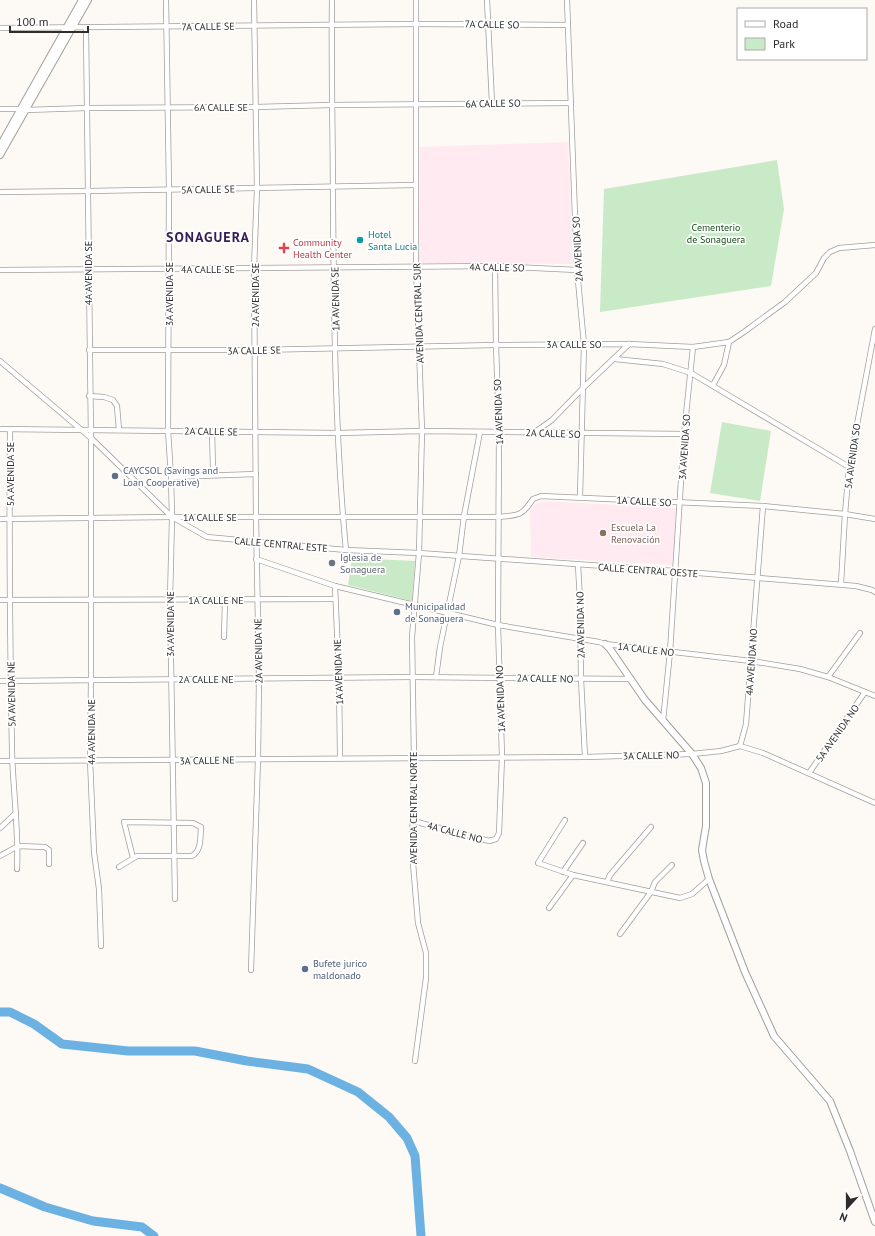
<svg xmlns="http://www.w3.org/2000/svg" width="875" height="1236" font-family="'PT Sans',sans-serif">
<rect width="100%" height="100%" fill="#fdf9f4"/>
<!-- education -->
<g fill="#feeaf0">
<path d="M568 142 573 264 419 263 420 147Z"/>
<path d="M544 501 676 508 673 565 531 557 530 509 535 504Z"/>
</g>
<!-- green -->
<g fill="#c8eac6">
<path d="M777 160 784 209 771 286 600 312 604 189Z"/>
<path d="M722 422 771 431 760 501 710 493Z"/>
<path d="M352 558 415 561 412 601 348 585Z"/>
</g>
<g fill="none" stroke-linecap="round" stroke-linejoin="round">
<!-- river -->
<g stroke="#6bb2e3" stroke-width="9">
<path d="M0 1012H10L34 1024 62 1044 128 1051H195L247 1061 308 1069 358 1092 389 1117 407 1138 415 1156 421 1236"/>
<path d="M0 1188 45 1207 93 1221 142 1227 154 1236"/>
</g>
<!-- street casing -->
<g stroke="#a29f9a" stroke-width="6">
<g id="street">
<path d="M166 0 169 190 168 430 171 477 172 517 170 600 175 899"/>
<path d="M332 0C331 69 333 137 333 205 334 320 335 436 346 550"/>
<path d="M487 0 492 103"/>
<path d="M567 0 577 270 584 344 580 497"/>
<path d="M0 28 416 24 568 25"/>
<path d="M86 28 91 438V680L90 760 94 852 99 889 101 946"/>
<path d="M0 109H21"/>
<path d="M26 110 87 108 255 107 331 105 571 103"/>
<path d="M0 192 88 191 415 185"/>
<path d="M0 270 495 266 577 270"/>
<path d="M89 350H255L496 345 629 344 693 347 729 342 744 332 785 302 816 273 824 258 830 252 839 248 875 245"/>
<path d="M615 359 663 364 691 373 849 467"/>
<path d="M0 361 91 438 172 517 207 537 346 550 419 553 675 571 856 586 872 590 875 592"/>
<path d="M713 385 724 365 729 342"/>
<path d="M89 396 104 397 113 400 117 406 119 430"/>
<path d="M0 429 338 433 422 431 684 434"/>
<path d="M10 429C9 537 10 644 12 751 13 791 19 830 17 869"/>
<path d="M535 432 552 420 584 387 629 344"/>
<path d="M209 475 213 469 212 431"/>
<path d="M171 477 256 474"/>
<path d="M0 519 172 517H499C519 515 522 516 533 499L541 496 763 506 845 514 875 519"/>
<path d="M256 559 335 586 448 613 498 625 599 642 605 644 751 661 800 669 828 677 875 696"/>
<path d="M578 565 580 600 581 679 585 757"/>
<path d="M841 584 845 514 849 467 875 329"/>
<path d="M335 586 339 678 340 758"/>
<path d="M0 600 335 599"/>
<path d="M224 637 225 600"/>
<path d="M436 677 440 647 459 556 464 516 480 432"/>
<path d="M828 677 860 633"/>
<path d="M0 681 412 677 630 679"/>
<path d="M663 721 670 652 684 434 693 347"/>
<path d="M740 746 746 724 763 506"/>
<path d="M0 761 585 757 692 754 721 751 740 746 763 753 875 803"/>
<path d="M809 773 865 692"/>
<path d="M565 820 538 863 573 875 680 898 692 894 709 879"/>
<path d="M413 821 489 841 496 839 499 833 502 757 498 625 499 431 496 345 495 266"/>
<path d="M0 828 16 813"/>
<path d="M0 856 18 846 45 847 49 850V864"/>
<path d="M119 867 137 856H192C202 850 200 837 201 827L193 823 124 822 133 858"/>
<path d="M563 872 583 843"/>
<path d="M607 882 610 875 651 827"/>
<path d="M549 908 573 875"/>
<path d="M620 934 651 892 655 882 672 865"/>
<path d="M251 970 258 759 259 678 256 517 254 269 257 188 254 0"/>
<path d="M415 1061 426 978V953L418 923 412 851 414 758 412 637 419 553 422 431 416 266V0"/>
</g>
</g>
<!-- secondary casing -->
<g stroke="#a29f9a" stroke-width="8">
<g id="secondary">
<path d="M0 146 82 0"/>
<path d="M0 155 88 0"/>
<path d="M605 644 610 649 645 700 692 754 701 768 706 783V826L702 850 704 861 709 879 745 972 774 1036 830 1101 850 1151 875 1222"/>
</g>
</g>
<!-- street -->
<use href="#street" stroke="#fff" stroke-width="4.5"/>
<!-- secondary -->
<use href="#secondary" stroke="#fff" stroke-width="6"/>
</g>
<!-- markers -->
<circle fill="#0f9aa8" stroke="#fff" stroke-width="1.5" cx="360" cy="240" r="4"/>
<path fill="#e0444e" stroke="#fff" stroke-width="1.5" d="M282 242h4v4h4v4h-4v4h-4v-4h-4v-4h4z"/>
<g fill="#5c6f8a" stroke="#fff" stroke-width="1.5">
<circle cx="115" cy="476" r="4"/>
<circle cx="397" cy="612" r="4"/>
<circle cx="305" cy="969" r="4"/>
</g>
<circle fill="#8d6e63" stroke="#fff" stroke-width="1.5" cx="603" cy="533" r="4"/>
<circle fill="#6b7280" stroke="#fff" stroke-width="1.5" cx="332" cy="563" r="4"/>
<g text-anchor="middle" stroke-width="3.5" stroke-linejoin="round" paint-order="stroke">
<!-- street labels -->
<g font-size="10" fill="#2f2d2b" stroke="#fff">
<text transform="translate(492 24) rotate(1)" y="4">7A CALLE SO</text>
<text transform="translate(208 26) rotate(-1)" y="4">7A CALLE SE</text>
<text transform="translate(493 103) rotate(-1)" y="4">6A CALLE SO</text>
<text x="221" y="111">6A CALLE SE</text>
<text transform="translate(208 189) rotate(-1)" y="4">5A CALLE SE</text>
<text transform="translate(577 249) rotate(-93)" y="4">2A AVENIDA SO</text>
<text transform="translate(497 267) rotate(1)" y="4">4A CALLE SO</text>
<text x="208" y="273">4A CALLE SE</text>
<text transform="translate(88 273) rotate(-90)" y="4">4A AVENIDA SE</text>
<text transform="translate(169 294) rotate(-90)" y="4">3A AVENIDA SE</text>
<text transform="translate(255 295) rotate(-90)" y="4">2A AVENIDA SE</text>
<text transform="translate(335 299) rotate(-91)" y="4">1A AVENIDA SE</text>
<text transform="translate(418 313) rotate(-92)" y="4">AVENIDA CENTRAL SUR</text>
<text x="574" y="348">3A CALLE SO</text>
<text transform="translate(254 350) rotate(-1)" y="4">3A CALLE SE</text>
<text transform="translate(498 412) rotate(-92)" y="4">1A AVENIDA SO</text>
<text transform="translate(211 431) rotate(1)" y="4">2A CALLE SE</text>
<text transform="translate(553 433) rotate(2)" y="4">2A CALLE SO</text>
<text transform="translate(684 447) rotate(-86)" y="4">3A AVENIDA SO</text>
<text transform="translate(852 456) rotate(-82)" y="4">5A AVENIDA SO</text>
<text transform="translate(10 474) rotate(-90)" y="4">5A AVENIDA SE</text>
<text transform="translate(644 501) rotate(3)" y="4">1A CALLE SO</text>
<text x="210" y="521">1A CALLE SE</text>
<text transform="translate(281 544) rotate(5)" y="4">CALLE CENTRAL ESTE</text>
<text transform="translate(648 570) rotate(4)" y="4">CALLE CENTRAL OESTE</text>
<text x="216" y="604">1A CALLE NE</text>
<text transform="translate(170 624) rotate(-90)" y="4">3A AVENIDA NE</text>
<text transform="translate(580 625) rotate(-91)" y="4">2A AVENIDA NO</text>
<text transform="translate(646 649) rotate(7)" y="4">1A CALLE NO</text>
<text transform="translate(258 651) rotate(-91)" y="4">2A AVENIDA NE</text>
<text transform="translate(751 662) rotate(-86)" y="4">4A AVENIDA NO</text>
<text transform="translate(338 672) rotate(-92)" y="4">1A AVENIDA NE</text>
<text transform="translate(545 678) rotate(1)" y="4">2A CALLE NO</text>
<text x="206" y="683">2A CALLE NE</text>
<text transform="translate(11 694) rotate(-91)" y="4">5A AVENIDA NE</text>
<text transform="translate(500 699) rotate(-92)" y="4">1A AVENIDA NO</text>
<text transform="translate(91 732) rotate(-90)" y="4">4A AVENIDA NE</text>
<text transform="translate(837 733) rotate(-55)" y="4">5A AVENIDA NO</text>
<text transform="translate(651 755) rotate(-1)" y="4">3A CALLE NO</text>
<text transform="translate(207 760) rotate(-1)" y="4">3A CALLE NE</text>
<text transform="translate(413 808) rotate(-90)" y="4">AVENIDA CENTRAL NORTE</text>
<text transform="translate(455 832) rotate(15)" y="4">4A CALLE NO</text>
</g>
<!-- park labels -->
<g font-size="10" fill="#114c14" stroke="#fff">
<text x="716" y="231">Cementerio<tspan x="716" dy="12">de Sonaguera</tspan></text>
</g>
<!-- culture labels -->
<g font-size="10" fill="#0d838f" stroke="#fff" text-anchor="start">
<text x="368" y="238">Hotel<tspan x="368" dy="12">Santa Lucia</tspan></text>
</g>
<!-- health labels -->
<g font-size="10" fill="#be3a42" stroke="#fff" text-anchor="start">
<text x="293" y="246">Community<tspan x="293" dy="12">Health Center</tspan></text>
</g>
<!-- service labels -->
<g font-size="10" fill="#4e5e75" stroke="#fff" text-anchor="start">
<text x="123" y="474">CAYCSOL (Savings and<tspan x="123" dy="12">Loan Cooperative)</tspan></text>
<text x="405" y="610">Municipalidad<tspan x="405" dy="12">de Sonaguera</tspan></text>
<text x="313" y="967">Bufete jurico<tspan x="313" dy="12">maldonado</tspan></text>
</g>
<!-- education labels -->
<g font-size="10" fill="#785e54" stroke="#fff" text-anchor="start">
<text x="611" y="531">Escuela La<tspan x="611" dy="12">Renovación</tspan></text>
</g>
<!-- worship labels -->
<g font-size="10" fill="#5b616d" stroke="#fff" text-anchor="start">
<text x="340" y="561">Iglesia de<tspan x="340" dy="12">Sonaguera</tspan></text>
</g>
<!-- district labels -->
<g font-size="14" font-weight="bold" letter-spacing="1" fill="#381c54" stroke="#fff">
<text x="208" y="242">SONAGUERA</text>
</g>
</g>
<!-- legend -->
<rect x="737" y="8" width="130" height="52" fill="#ffffff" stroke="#acabaa"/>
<rect x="745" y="21" width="20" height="6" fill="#ffffff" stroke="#acabaa"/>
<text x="773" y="28" font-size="12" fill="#2f2d2b">Road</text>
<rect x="745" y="38" width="20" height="12" fill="#c8eac6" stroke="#acabaa"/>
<text x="773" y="48" font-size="12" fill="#2f2d2b">Park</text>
<!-- north arrow -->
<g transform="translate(847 1208) rotate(201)" stroke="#ffffff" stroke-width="3" paint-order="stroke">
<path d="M0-3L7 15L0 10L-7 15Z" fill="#2f2d2b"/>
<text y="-6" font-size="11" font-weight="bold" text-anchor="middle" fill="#2f2d2b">N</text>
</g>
<!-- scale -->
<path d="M10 26v6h78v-6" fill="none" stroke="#2f2d2b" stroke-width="2"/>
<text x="16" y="26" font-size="12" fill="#2f2d2b" stroke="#ffffff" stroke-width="3" paint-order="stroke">100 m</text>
</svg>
